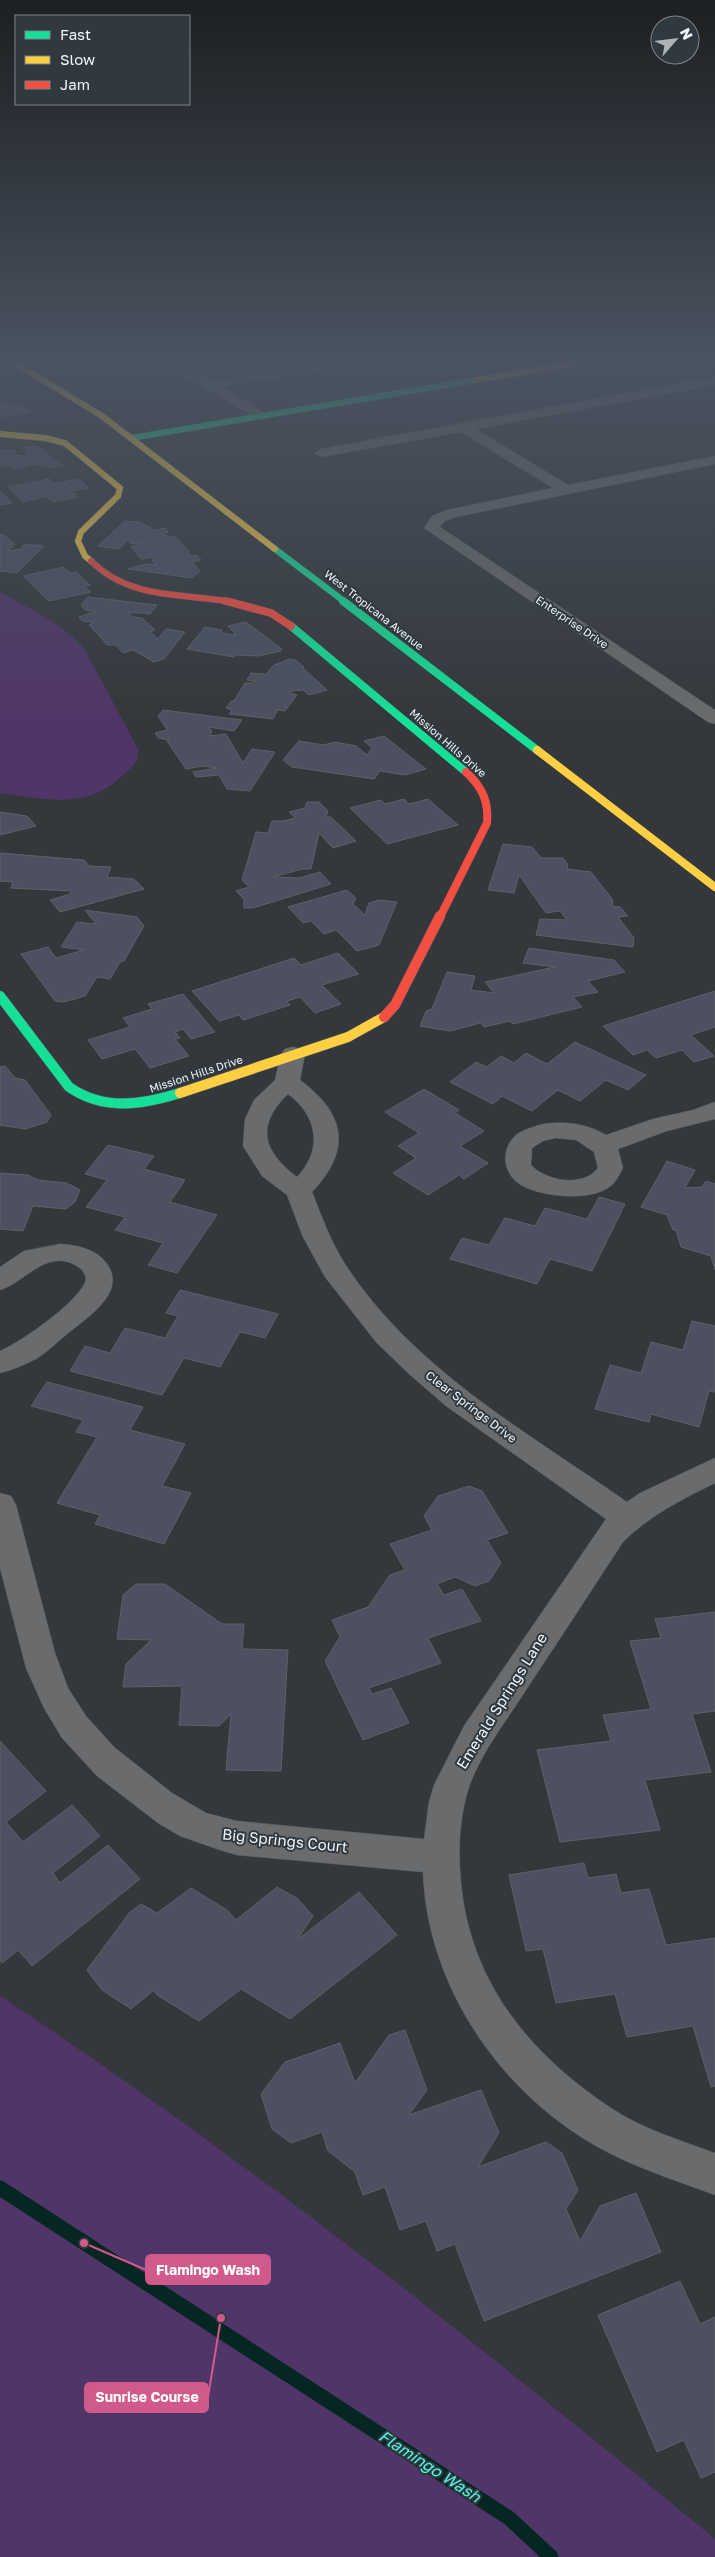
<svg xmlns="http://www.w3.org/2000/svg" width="715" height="2557" font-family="'Golos Text',sans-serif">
<rect width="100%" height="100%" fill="#34383c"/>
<!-- green -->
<g fill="#503668">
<path d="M0 592C30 609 63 623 85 650L138 749C140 761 132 767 124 774 87 811 47 799 0 793Z"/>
<path d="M0 1996C250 2161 484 2349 715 2539V2557H0Z"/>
</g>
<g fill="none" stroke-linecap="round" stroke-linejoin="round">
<!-- stream -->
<path stroke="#052622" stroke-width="15" d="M0 2188 509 2518 551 2557"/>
</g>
<!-- building -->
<g fill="#4c5060" stroke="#5e6164">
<path d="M0 402 7 403 5 406H23L30 412 0 417Z"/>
<path d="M36 446 63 465 51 467 32 464 18 469 9 465 0 467V450H16L13 455 26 456 28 453 21 448Z"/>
<path d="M49 479 54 484 79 479 89 488 71 491 78 497 53 502 46 496 23 502 8 487Z"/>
<path d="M0 491 12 503 0 505Z"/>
<path d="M125 521 139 522 155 530 165 528 168 532 161 535 176 537 190 553 187 556 197 555 201 560 192 562 200 571 192 578 128 569 145 564 156 565 152 560 156 557 141 559 131 547 146 542 132 544 128 540 119 549 98 546Z"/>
<path d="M0 534 4 535 15 544 8 551 21 549 25 544 44 546 17 573 0 571Z"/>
<path d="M64 567 70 573 76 572 90 585 84 586 91 592 49 601 23 576Z"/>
<path d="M88 597 157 605 150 614 128 612 133 617 142 618 155 630 150 632 158 639 166 629 185 632 164 659 154 662 133 650 123 653 116 645H107L103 640 89 625 92 622 82 621 79 617 96 611 85 610 81 605Z"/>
<path d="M246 622 282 649 281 651 258 656 236 655 234 657 187 649 205 627 222 630 221 633 236 635 228 626Z"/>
<path d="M290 659 295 660 304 667 303 668 327 690 309 695 303 690 292 691 290 693 297 695 285 711 278 710 273 719 229 714 232 710 226 708 231 701H234L245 683H252L255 681 247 680 251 673 266 674 274 665Z"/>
<path d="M163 710 242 720 234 731 209 727 212 732 209 736 226 734 243 763 252 749 275 752 250 791 227 789 219 775 196 777 193 772 216 768 203 766 186 769 167 741 169 740 158 738 155 733 167 730 158 716Z"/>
<path d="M384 736 426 769 405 775 380 771 374 779 292 767 283 760 299 741 324 745 334 742 356 746 367 755 372 748 364 741Z"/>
<path d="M404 799 409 804 428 799 458 825 387 844 350 808 381 800 385 804Z"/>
<path d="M307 802H319L328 811 326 817H331L356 841 333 848 319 833 311 869H302L273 877 299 878 320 872 331 884 253 908H244V899L236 891 249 887 242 880 256 832 268 833 272 821H284L295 818 289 812 305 808Z"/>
<path d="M0 812 27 816 36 826 0 835Z"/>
<path d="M503 844 532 847 541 858H563L568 865 567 869 591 872 613 900 612 906 620 907 628 916 618 917 634 938 633 947 536 935 540 919 567 920 560 911 546 913 519 875 514 893 488 890Z"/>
<path d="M0 853 84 860 89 866 111 867 107 877 134 879 144 889 60 912 50 900 70 894 71 891 11 888 13 882 0 881Z"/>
<path d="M347 890 356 898 353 904 365 915 369 903 379 900 397 902 379 945 357 951 336 930 324 934 311 921 303 923 288 907Z"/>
<path d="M85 910 137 917 144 926 124 961 120 962 110 979 97 977 85 996 64 1002 55 1001 21 954 48 947 56 958 84 950 61 947 77 922 96 924Z"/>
<path d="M529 948 614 960 625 972 588 981 598 992 573 997 582 1007 513 1024 510 1021 484 1027 481 1023 450 1031 420 1026 426 1011 432 1009 447 972 475 976 471 990 494 993 485 982 555 967 523 963Z"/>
<path d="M338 953 359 974 322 985 341 1004 315 1013 300 997 287 1001 290 1005 243 1020 239 1015 219 1021 192 991 294 958 301 965Z"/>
<path d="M715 991V1027L691 1035 714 1056 694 1062 682 1050 656 1058 647 1050 633 1055 603 1026Z"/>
<path d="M183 994 215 1032 191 1039 183 1029 175 1032 180 1038 175 1039 189 1056 150 1068 135 1049 102 1059 88 1040 130 1027 123 1018 152 1009 148 1004Z"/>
<path d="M575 1042 646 1075 628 1090 606 1080 580 1101 558 1090 532 1111 502 1096 493 1104 450 1082 476 1062 487 1067 501 1056 514 1063 526 1053 547 1064Z"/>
<path d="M5 1066 15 1078 25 1080 51 1115 47 1122 25 1129 0 1125V1067Z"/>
<path d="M424 1089 459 1110 455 1113 484 1131 460 1146 488 1163 464 1179 459 1175 428 1195 393 1173 416 1158 398 1146 419 1133 385 1112Z"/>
<path d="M108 1145 154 1156 144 1169 185 1180 170 1202 217 1215 177 1273 148 1265 163 1243 115 1230 125 1217 86 1207 107 1180 85 1174Z"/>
<path d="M667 1161 695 1170 685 1188 702 1187 706 1181 715 1184V1270L711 1256 681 1247 676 1230H673L667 1215 641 1207Z"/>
<path d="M0 1173 28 1175 38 1180 67 1183 80 1190 75 1202 66 1209 33 1206 23 1231 0 1229Z"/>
<path d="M599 1197 625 1204 592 1271 550 1259 537 1284 450 1259 462 1238 489 1245 505 1218 535 1226 545 1208 587 1219Z"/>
<path d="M180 1290 278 1314 265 1338 240 1332 220 1367 184 1358 162 1395 70 1371 85 1346 110 1353 125 1328 165 1338 178 1316 166 1313Z"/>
<path d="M692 1321 715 1326V1392L709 1391 699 1427 651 1414 649 1422 595 1409 610 1365 641 1373 651 1342 683 1350Z"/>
<path d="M47 1382 143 1407 130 1430 185 1444 162 1486 191 1493 164 1544 95 1524 100 1515 57 1503 97 1437 76 1432 83 1420 31 1406Z"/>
<path d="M469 1486 482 1491 508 1533 487 1540 501 1563 489 1581 475 1586 455 1577 437 1584 444 1595 462 1589 481 1621 428 1638 441 1663 369 1688 372 1694 391 1688 409 1723 363 1740 325 1661 340 1637 332 1620 368 1607 390 1575 405 1570 390 1544 432 1530 424 1516 438 1496Z"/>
<path d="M136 1584H165L222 1624H244L242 1649 288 1650 281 1771 226 1770 231 1714 219 1726 179 1725 182 1686 123 1687 126 1664 151 1640 117 1639 123 1595Z"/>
<path d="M715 1612V1711L692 1714 711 1772 645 1780 660 1830 560 1842 537 1750 611 1741 603 1715 651 1709 630 1641 661 1638 655 1619Z"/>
<path d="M0 1741 46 1791 6 1822 23 1842 72 1805 100 1836 53 1873 60 1883 108 1845 140 1879 32 1966 18 1950 2 1963 0 1960Z"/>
<path d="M584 1863 588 1878 616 1874 621 1893 649 1889 666 1945 715 1938V2086L711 2087 693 2026 627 2037 615 1994 556 2003 543 1949 526 1951 509 1875Z"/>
<path d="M277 1887 298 1899 313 1916 297 1940 359 1892 397 1935 290 2019 241 1989 199 2021 157 1995 154 1990 131 2009 102 1990 87 1970 130 1912 141 1904 157 1913 191 1888 227 1910 236 1920Z"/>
<path d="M405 2030 427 2090 409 2115 481 2090 499 2133 478 2167 546 2142 562 2153 578 2190 566 2209 580 2241 600 2206 636 2193 661 2252 484 2321 455 2244 437 2251 426 2221 400 2230 385 2187 363 2195 355 2172 328 2151 322 2132 291 2143 272 2129 261 2094 285 2062 340 2043 355 2083 389 2035Z"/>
<path d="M680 2281 700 2324 715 2317V2472L701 2478 684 2440 657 2452 598 2315Z"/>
</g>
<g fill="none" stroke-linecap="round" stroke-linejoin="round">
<!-- street casing -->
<g stroke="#53565a" stroke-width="1">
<g id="street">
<path d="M157 361C182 358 196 380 214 379 263 378 314 355 363 361L357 365 222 386 264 413 266 416 264 419 259 420 205 387Z"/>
<path d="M715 377V385L476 429 568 485 715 456V464L456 517 445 521 440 527 715 710V724L708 722 424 528 432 516 447 510 553 488 461 432 321 457 314 453 321 449Z"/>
<path d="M293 1047 301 1049 305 1054 300 1080C346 1114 352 1150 312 1192 322 1217 331 1242 345 1264 413 1369 527 1432 627 1502L640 1493 715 1458V1483C681 1500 650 1515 623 1542 591 1591 559 1640 526 1690 507 1720 483 1750 470 1784 461 1810 458 1842 460 1869 465 1975 525 2051 611 2108 642 2129 680 2140 715 2153V2195C675 2180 633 2167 596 2146 499 2091 427 1985 423 1872L237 1855 220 1850 180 1836 158 1823 97 1776 62 1738 44 1708 26 1668 0 1568V1493L11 1496 16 1505 55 1653 68 1688 86 1716 114 1747 172 1793 206 1813 237 1821 424 1839 429 1802 434 1785 464 1726 606 1519 446 1406 409 1374 376 1342 325 1277 303 1237 287 1195 262 1176 243 1146 245 1119 254 1100 275 1080 281 1054 285 1049ZM288 1094C318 1116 323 1150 297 1177 263 1151 255 1126 288 1094Z"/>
<path d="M715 1102V1119L667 1131 618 1149 623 1168C620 1173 617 1180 613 1184 594 1203 541 1197 521 1185 503 1174 500 1151 515 1136 521 1130 531 1128 539 1125 561 1120 586 1123 606 1135L653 1119 693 1110ZM556 1138 576 1140 594 1152 598 1168C583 1188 546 1181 531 1165L532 1148 543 1141Z"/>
<path d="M60 1244C77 1245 97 1249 107 1264 128 1293 85 1319 66 1335 56 1343 46 1353 36 1359 24 1365 12 1370 0 1373V1351C21 1342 79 1302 86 1280 85 1272 82 1269 75 1265 46 1249 24 1283 0 1290V1267L24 1251Z"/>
</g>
</g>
<!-- fast-far2 casing -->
<g stroke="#53565a" stroke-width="7">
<g id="fast-far2">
<path d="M131 438 476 380"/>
<path d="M275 549 345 602"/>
</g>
</g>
<!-- fast-far1 casing -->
<g stroke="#53565a" stroke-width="8">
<g id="fast-far1">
<path d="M343 601 537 750"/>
<path d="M291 626 466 772"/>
</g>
</g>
<!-- fast casing -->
<g stroke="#53565a" stroke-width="11">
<path id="fast" d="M0 996 69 1087C104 1111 141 1105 180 1093"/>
</g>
<!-- slow-far2 casing -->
<g stroke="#53565a" stroke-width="7">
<g id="slow-far2">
<path d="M12 361 102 416 275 549"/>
<path d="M476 380 589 361"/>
<path d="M0 434 45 438 65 443 120 488 118 496 81 532 78 541 85 556 91 561"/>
</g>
</g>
<!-- slow-far1 casing -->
<g stroke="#53565a" stroke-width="8">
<path id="slow-far1" d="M537 750 715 887"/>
</g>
<!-- slow casing -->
<g stroke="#53565a" stroke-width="11">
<path id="slow" d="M180 1093 348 1037 384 1017"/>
</g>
<!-- jam-far2 casing -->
<g stroke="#53565a" stroke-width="7">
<path id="jam-far2" d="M91 561C130 600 183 593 233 602"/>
</g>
<!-- jam-far1 casing -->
<g stroke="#53565a" stroke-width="8">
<g id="jam-far1">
<path d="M226 601 271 613 291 626"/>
<path d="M440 917 487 823C489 801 482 787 466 772"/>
</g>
</g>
<!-- jam casing -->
<g stroke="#53565a" stroke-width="11">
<path id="jam" d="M384 1017 395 1005 440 916"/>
</g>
<!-- street -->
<use href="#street" fill="#696b6c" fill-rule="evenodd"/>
<!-- fast-far2 -->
<use href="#fast-far2" stroke="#16e098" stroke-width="6"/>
<!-- fast-far1 -->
<use href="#fast-far1" stroke="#16e098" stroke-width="8"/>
<!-- fast -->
<use href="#fast" stroke="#16e098" stroke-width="10"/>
<!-- slow-far2 -->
<use href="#slow-far2" stroke="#ffcf43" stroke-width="6"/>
<!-- slow-far1 -->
<use href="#slow-far1" stroke="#ffcf43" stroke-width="8"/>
<!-- slow -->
<use href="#slow" stroke="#ffcf43" stroke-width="10"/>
<!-- jam-far2 -->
<use href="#jam-far2" stroke="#f24e42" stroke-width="6"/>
<!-- jam-far1 -->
<use href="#jam-far1" stroke="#f24e42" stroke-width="8"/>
<!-- jam -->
<use href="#jam" stroke="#f24e42" stroke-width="10"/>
</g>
<!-- sky -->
<linearGradient id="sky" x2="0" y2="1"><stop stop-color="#1d1f21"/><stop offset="0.5" stop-color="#4a5361"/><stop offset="1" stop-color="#4a5361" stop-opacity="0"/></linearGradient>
<rect width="715" height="719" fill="url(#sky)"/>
<g text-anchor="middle" stroke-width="4" stroke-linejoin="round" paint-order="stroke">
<!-- far-street labels -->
<g font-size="11" fill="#f0f5fa" stroke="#303940">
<text transform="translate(374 610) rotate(38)" y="4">West Tropicana Avenue</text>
<text transform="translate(572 622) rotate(34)" y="4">Enterprise Drive</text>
<text transform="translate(448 743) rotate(41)" y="4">Mission Hills Drive</text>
<text transform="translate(196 1074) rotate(-18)" y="4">Mission Hills Drive</text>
</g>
<!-- street labels -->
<g font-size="12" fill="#f0f5fa" stroke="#303940">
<text transform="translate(471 1407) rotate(37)" y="4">Clear Springs Drive</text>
</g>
<!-- near-street labels -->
<g font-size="15" fill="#f0f5fa" stroke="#303940">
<text transform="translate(502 1701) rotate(-58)" y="5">Emerald Springs Lane</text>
<text transform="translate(285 1841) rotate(6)" y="5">Big Springs Court</text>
</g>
<!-- near-water labels -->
<g font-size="16" font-style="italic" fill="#4ffbe0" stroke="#303940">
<text transform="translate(430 2466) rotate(33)" y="6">Flamingo Wash</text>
</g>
</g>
<!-- callouts -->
<path fill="none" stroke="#d05a8b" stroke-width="2" d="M84 2243L146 2270M221 2318L208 2397"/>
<g fill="#d05a8b" stroke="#303940" stroke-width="2">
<circle cx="84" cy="2243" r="5"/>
<circle cx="221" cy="2318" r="5"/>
</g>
<g fill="#d05a8b" stroke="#d05a8b" stroke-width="2">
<rect x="146" y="2255" width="124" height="29" rx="5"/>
<rect x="85" y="2383" width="123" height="29" rx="5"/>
</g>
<g font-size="14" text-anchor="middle" font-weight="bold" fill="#fff">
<text x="208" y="2275">Flamingo Wash</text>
<text x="147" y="2402">Sunrise Course</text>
</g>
<!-- legend -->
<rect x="15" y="15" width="175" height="90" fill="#303940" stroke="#7d848a"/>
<rect x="25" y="31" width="25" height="8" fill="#16e098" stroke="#7d848a"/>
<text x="60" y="40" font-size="15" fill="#f0f5fa">Fast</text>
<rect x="25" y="56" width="25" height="8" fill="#ffcf43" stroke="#7d848a"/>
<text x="60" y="65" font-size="15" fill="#f0f5fa">Slow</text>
<rect x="25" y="81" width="25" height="8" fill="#f24e42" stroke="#7d848a"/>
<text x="60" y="90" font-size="15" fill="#f0f5fa">Jam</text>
<!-- north arrow -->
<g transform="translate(675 40) rotate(62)"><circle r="24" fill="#303940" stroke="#7d848a"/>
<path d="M0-4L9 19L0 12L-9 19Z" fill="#aeb3b8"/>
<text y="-8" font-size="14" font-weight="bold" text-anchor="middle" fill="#f0f5fa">N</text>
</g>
</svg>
